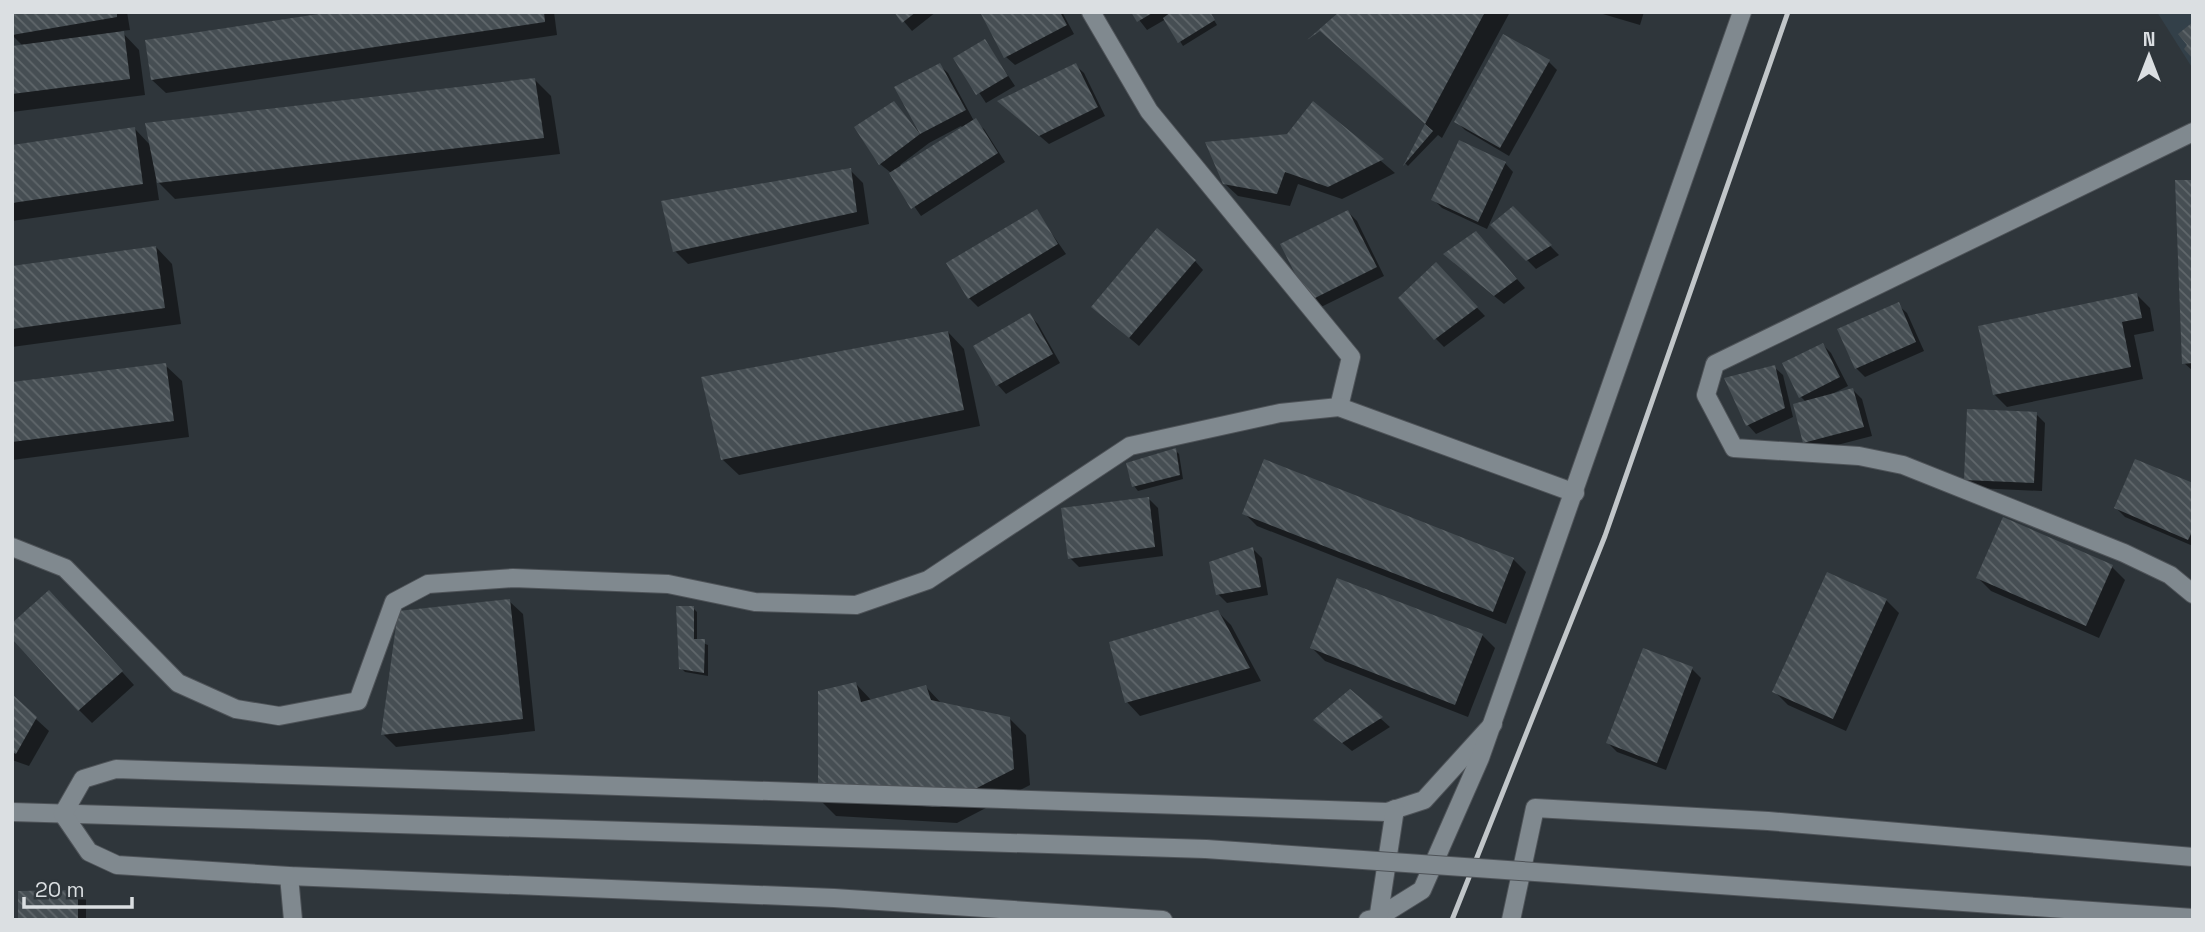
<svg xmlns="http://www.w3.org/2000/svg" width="2205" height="932" font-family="'Space Grotesk',sans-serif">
<defs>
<pattern id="building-back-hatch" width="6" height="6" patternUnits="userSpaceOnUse" patternTransform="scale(1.75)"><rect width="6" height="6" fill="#464e53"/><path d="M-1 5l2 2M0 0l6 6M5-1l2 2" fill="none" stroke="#60676b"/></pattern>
</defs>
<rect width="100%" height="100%" fill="#2f363b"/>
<!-- built -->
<path fill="#334049" d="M2157 12H2193V69Z"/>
<!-- shadow -->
<g fill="#0007" fill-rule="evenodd">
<path d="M12 12H127L130 30 121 31 139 50 145 95 12 112V47L23 46 12 35Z"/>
<path d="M344 12H554L557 35 166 93 152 80Z"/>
<path d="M896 12H936L912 31Z"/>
<path d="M981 12H1062L1074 34 1015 65 1006 57Z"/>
<path d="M1133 12H1209L1217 25 1183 46 1166 19 1147 30Z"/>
<path d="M1341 12H1510L1442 138 1438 135 1408 166 1405 163 1426 125 1339 47Z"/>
<path d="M1596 12H1644L1640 25Z"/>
<path d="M985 41 1015 86 986 103 956 58Z"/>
<path d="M1549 62 1557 70 1509 156 1465 130 1456 121Z"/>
<path d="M939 65 948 73 974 121 984 129 1005 162 921 216 890 172 880 164 856 127 902 112 919 132ZM961 126 963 128 902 167 900 165 929 143Z"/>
<path d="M1075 65 1084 73 1105 116 1049 144 1008 109Z"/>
<path d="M535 80 551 96 560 154 175 199 156 180 159 200 12 221V147L135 129 151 146Z"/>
<path d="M1313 103 1395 173 1342 199 1298 184 1290 206 1238 196 1224 183 1288 136Z"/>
<path d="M1505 163 1513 172 1487 229 1442 208 1433 199Z"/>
<path d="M850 170 863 183 869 224 688 264 675 251Z"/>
<path d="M2193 182V371L2184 363Z"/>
<path d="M1513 208 1559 255 1536 269 1493 225Z"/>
<path d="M1036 211 1066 254 978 307 969 298Z"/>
<path d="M1348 212 1357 221 1384 276 1319 308 1310 300Z"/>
<path d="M1484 242 1525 288 1504 304 1454 263Z"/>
<path d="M156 247 172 264 181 324 12 347V267Z"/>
<path d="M1195 261 1203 270 1139 346 1102 315Z"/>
<path d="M1436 265 1485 316 1444 347 1435 338Z"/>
<path d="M2137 295 2150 308 2154 331 2134 335 2143 379 2007 407 1994 394Z"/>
<path d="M1898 305 1907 313 1924 351 1865 377 1856 368Z"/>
<path d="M1029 315 1038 324 1060 363 1006 394 998 385 975 346Z"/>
<path d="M948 332 964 349 980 426 739 475 722 459Z"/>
<path d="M1823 345 1831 353 1848 386 1832 394 1853 390 1862 399 1872 436 1814 451 1805 442 1806 402 1801 397Z"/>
<path d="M165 365 182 381 189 437 12 460V384Z"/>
<path d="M1774 367 1783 375 1793 417 1756 434 1748 425 1726 380Z"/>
<path d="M2036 414 2045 423 2042 491 1975 488 1966 480Z"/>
<path d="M1175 450 1179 454 1183 479 1138 491 1134 486Z"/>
<path d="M2193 485V546L2125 517 2116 508Z"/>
<path d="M1149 499 1158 508 1163 556 1079 567 1070 558Z"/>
<path d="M1244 513 1513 559 1526 572 1506 624 1257 526Z"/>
<path d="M1253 549 1262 558 1268 595 1227 603 1218 594Z"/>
<path d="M2112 567 2125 580 2099 638 1991 591 1978 578Z"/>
<path d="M1886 600 1899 613 1846 731 1788 705 1775 692Z"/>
<path d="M509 601 523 614 535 731 396 747 383 734Z"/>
<path d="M62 606 134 685 92 723 79 710Z"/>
<path d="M693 608 697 612V641L708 645V676L685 672 681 668Z"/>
<path d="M1218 612 1231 625 1261 681 1140 716 1127 702Z"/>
<path d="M1482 635 1495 648 1468 717 1325 661 1312 648Z"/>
<path d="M1692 669 1701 678 1666 770 1617 752 1608 743Z"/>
<path d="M856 684 872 701 926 687 943 705 1009 718 1026 735 1030 785 957 823 836 816 820 800Z"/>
<path d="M1350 691 1390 727 1352 751 1315 720Z"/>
<path d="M12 697 49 731 29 766 12 760Z"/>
<path d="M77 891 86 900V920H20Z"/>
</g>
<!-- building -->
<g fill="url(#building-back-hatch)">
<path d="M12 12H117V17L12 35Z"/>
<path d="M332 12H544L545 22 151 80 145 40Z"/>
<path d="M894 12H916L902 23Z"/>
<path d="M980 12H1060L1067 25 1004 58Z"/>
<path d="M1131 12H1154L1137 22Z"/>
<path d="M1171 12H1210L1215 20 1178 43 1163 18Z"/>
<path d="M1339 12H1485L1425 124 1433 131 1403 166 1425 124 1320 31 1307 40Z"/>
<path d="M2193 22V59L2184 49 2187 45 2178 34Z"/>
<path d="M124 31 130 79 12 94V46Z"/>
<path d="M1503 34 1550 60 1500 148 1454 122Z"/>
<path d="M985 39 1008 76 976 95 953 58Z"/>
<path d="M940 63 966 110 920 134 894 87Z"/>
<path d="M1076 63 1098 107 1039 136 997 101Z"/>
<path d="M535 78 544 138 157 183 145 123Z"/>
<path d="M894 101 920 134 879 165 854 127Z"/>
<path d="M1313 101 1384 159 1328 187 1285 172 1277 194 1223 184 1205 142 1287 134Z"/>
<path d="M976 118 998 153 911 209 889 173Z"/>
<path d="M135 127 143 184 12 203V145Z"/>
<path d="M1459 140 1506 162 1478 222 1431 200Z"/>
<path d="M851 168 857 212 673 252 661 201Z"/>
<path d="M2175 180H2193V363L2182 364Z"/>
<path d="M1513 206 1552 245 1526 261 1490 225Z"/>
<path d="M1037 209 1058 244 968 299 946 263Z"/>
<path d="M1348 210 1377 267 1309 301 1280 244Z"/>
<path d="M1157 228 1196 260 1129 338 1091 307Z"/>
<path d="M1476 231 1517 279 1494 296 1443 254Z"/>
<path d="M156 246 165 308 12 329V266Z"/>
<path d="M1436 262 1478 307 1434 340 1398 298Z"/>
<path d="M2137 293 2142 318 2122 322 2131 367 1993 395 1978 326Z"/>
<path d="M1899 302 1916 342 1855 369 1837 329Z"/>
<path d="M1030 313 1053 354 996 386 973 346Z"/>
<path d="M948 331 964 410 721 460 701 377Z"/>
<path d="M1823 343 1840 377 1799 398 1782 363Z"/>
<path d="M166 363 174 421 12 442V382Z"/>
<path d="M1775 365 1785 408 1746 426 1724 378Z"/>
<path d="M1853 388 1864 427 1803 443 1793 404Z"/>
<path d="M1967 409 2037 412 2034 483 1964 480Z"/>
<path d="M1176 448 1180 475 1132 487 1126 463Z"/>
<path d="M1264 459 1514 558 1493 612 1242 514Z"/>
<path d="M2135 459 2193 483V530L2188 540 2114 508Z"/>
<path d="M1149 497 1155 547 1068 559 1061 508Z"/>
<path d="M2003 517 2113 565 2086 626 1976 578Z"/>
<path d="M1253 547 1261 587 1216 595 1209 562Z"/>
<path d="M1827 572 1887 599 1833 719 1772 692Z"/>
<path d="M1337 578 1483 634 1455 705 1310 648Z"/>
<path d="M49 590 123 671 78 711 12 639V623Z"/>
<path d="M510 599 523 719 381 735 398 611Z"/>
<path d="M676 606H694V639H705L704 673 679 669Z"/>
<path d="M1218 610 1250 668 1125 703 1109 642Z"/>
<path d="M1643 648 1693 667 1657 763 1606 743Z"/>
<path d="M856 682 861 702 926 685 931 700 1010 717 1014 769 940 807 818 800V691Z"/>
<path d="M1350 689 1383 717 1342 743 1313 720Z"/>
<path d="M12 694 37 717 16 754 12 752Z"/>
<path d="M78 890V920H18V891Z"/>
</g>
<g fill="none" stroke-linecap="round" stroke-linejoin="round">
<!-- minor casing -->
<g stroke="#4e5358" stroke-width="20">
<g id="minor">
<path d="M1091 12 1149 111 1351 357 1339 407"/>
<path d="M2193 132 1715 364 1706 395 1734 448 1859 456 1903 465 2124 553 2170 575 2193 594"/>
<path d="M12 547 65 568 178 683 236 709 279 716 358 701 394 602 428 584 513 578 668 584 755 602 856 605 928 580 1130 446 1280 413 1339 407 1575 493"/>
<path d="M12 812 1206 849"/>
<path d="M289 876 293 920"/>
<path d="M1163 920 834 898 289 876 117 865 89 852 63 814 83 779 116 769 1387 812 1424 800 1493 724"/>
<path d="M1368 920 1377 918 1422 890 1480 758 1742 12"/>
<path d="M1378 920 1395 809"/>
<path d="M1511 920 1535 808 1768 821 2193 857"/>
</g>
</g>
<!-- minor -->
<use href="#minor" stroke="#80898f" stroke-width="18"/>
<!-- rail -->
<path stroke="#c1c6c9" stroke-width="5" d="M1452 920 1605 536 1788 12"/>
<!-- minor-bridge casing -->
<g stroke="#4e5358" stroke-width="20" stroke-linecap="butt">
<path id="minor-bridge" d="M1206 849 2193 918"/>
</g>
<!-- minor-bridge -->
<use href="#minor-bridge" stroke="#80898f" stroke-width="18"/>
</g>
<!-- border -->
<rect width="2205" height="932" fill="none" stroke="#dbdfe2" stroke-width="28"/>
<!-- north arrow -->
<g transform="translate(2149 56)" stroke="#2f363b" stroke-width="5" paint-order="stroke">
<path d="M0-5L12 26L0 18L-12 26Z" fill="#dbdfe2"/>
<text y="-10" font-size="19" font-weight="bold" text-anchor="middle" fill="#dbdfe2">N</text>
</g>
<!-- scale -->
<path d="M24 897v10h108v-10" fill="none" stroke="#dbdfe2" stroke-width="3.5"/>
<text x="35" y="897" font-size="21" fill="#dbdfe2" stroke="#2f363b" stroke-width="5" paint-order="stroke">20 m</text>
</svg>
